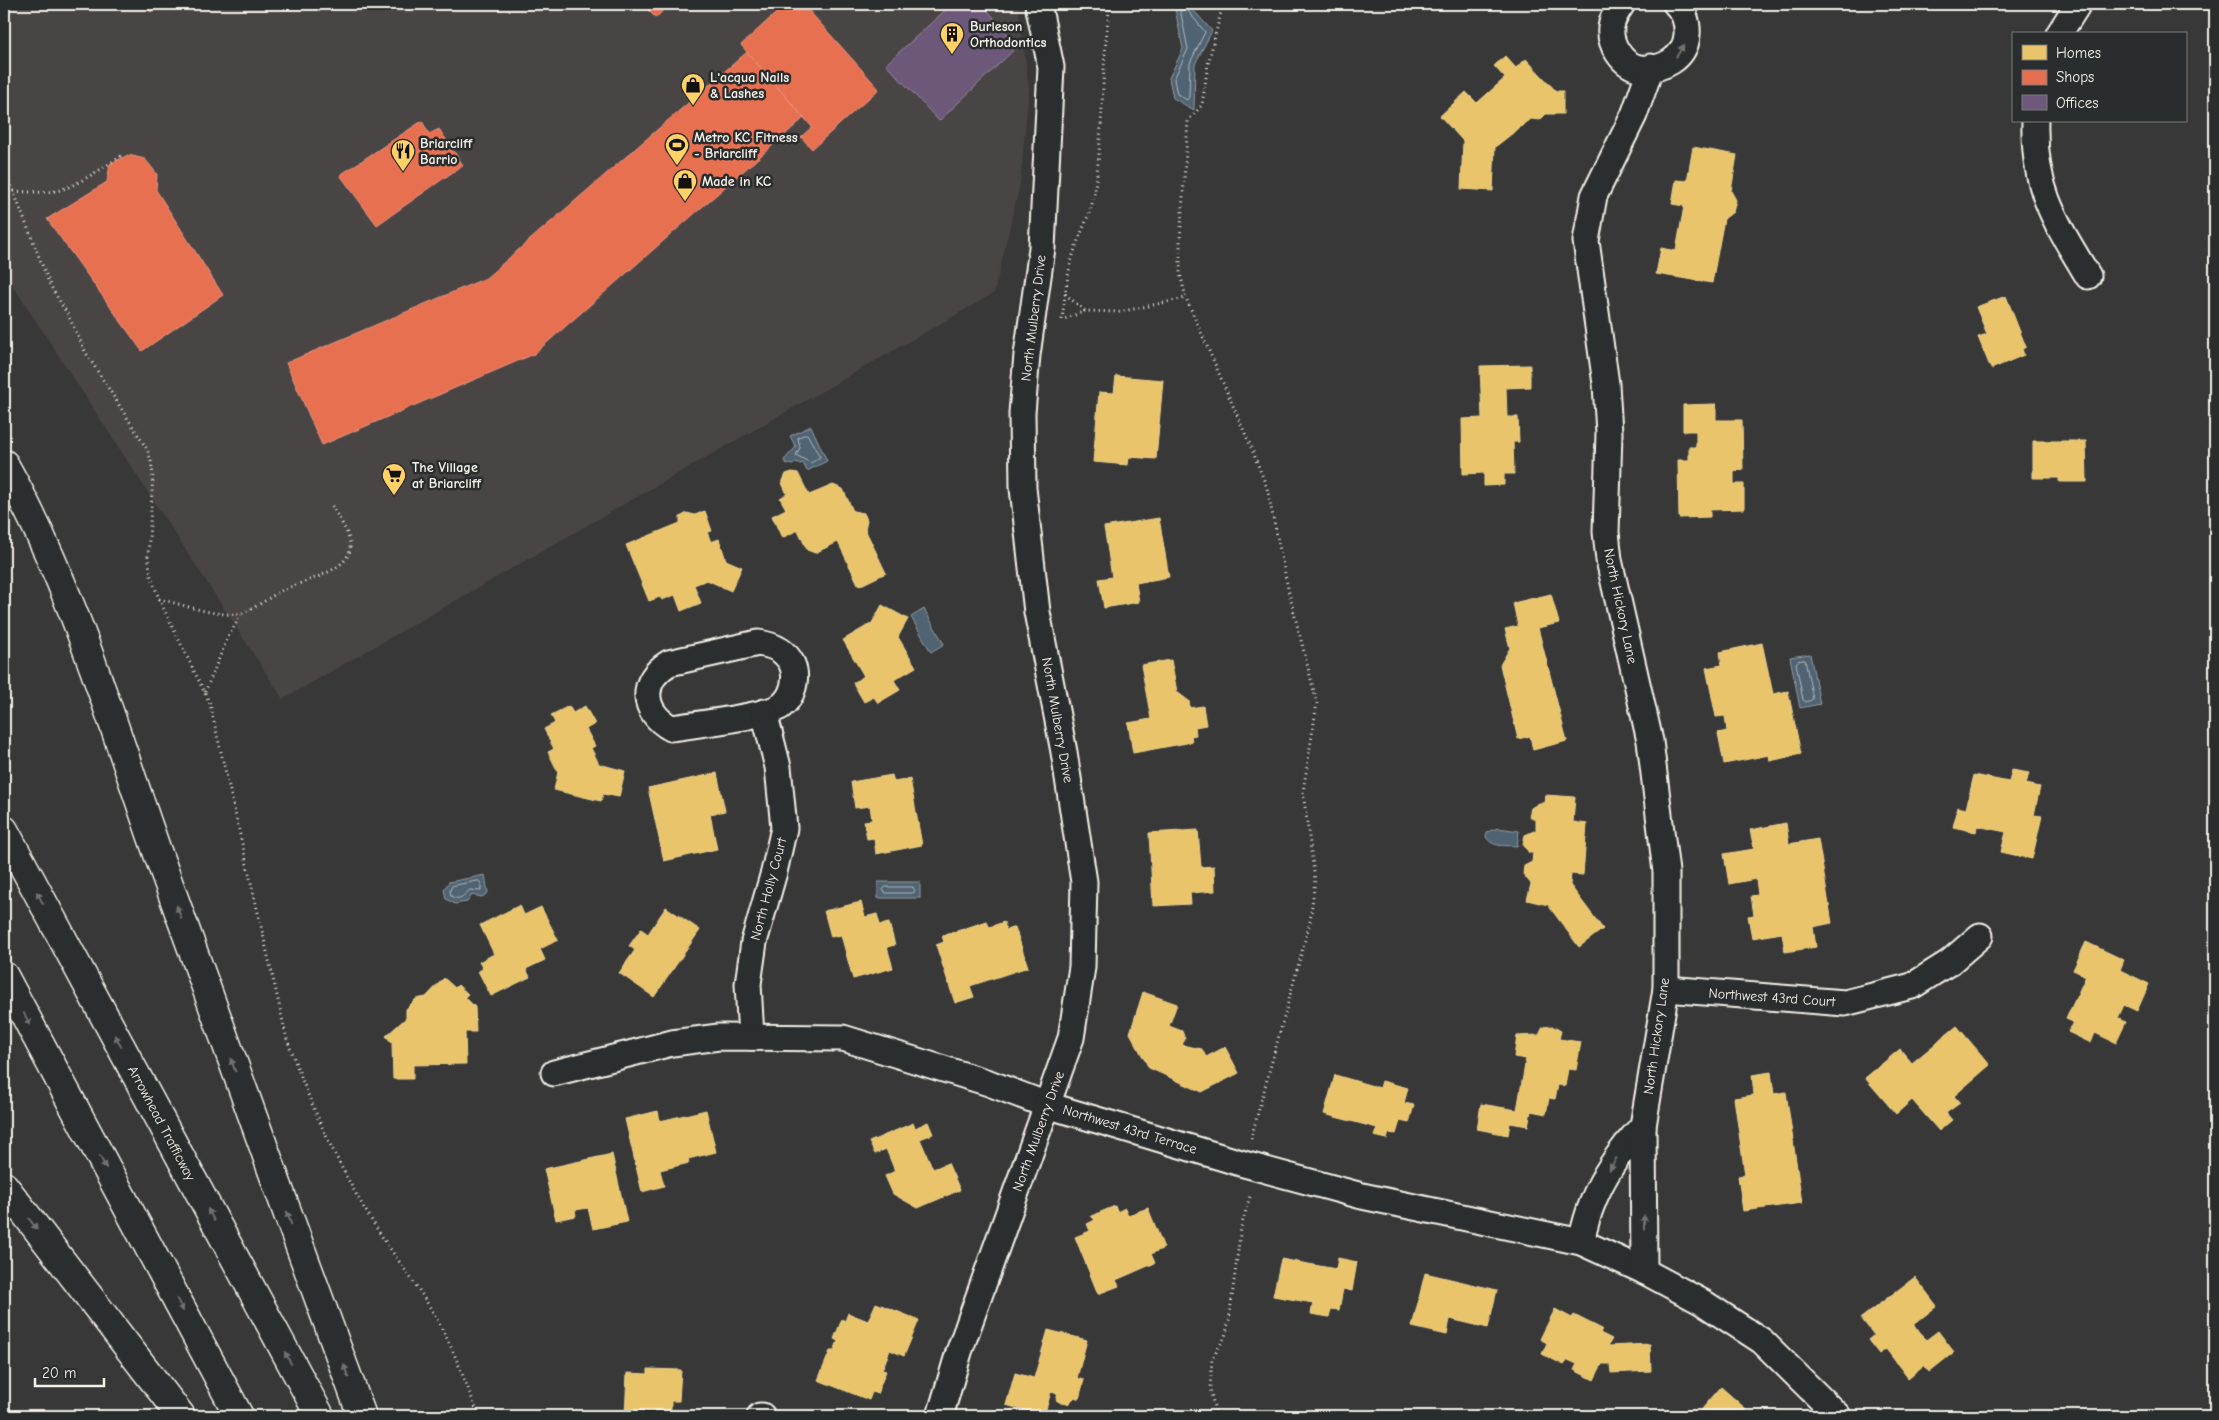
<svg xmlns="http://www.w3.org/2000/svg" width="2219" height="1420" font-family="'Comic Neue',sans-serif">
<rect width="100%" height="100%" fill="#383838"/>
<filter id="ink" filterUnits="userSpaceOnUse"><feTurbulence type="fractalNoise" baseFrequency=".02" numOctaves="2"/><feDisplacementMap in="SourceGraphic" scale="10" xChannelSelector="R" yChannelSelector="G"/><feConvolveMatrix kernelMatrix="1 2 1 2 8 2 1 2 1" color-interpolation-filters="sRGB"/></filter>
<g filter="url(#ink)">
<!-- built -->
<path fill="#494544" d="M11 4H1018L1029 88 1020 184 994 293 283 699 4 272V19Z"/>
<!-- water -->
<g fill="#506373" stroke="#929ca2">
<path d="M1174 4H1188L1212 31 1195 64 1194 110 1173 98 1169 78 1183 49Z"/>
<path d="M811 426 827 461 807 471 803 463 800 464 796 462 793 465 787 464 784 460 796 447 790 436Z"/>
<path d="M924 609 944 644 931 652 911 617Z"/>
<path d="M1810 654 1820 704 1800 708 1790 657Z"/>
<path d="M1498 828 1519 831 1517 846C1505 845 1493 848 1486 837L1487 832Z"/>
<path d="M485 875 488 893 482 897 472 895 467 902 455 904 446 899 444 889 449 882Z"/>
<rect x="878" y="882" width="42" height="16"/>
</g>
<!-- homes -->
<g fill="#e9c46a" stroke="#ecd290">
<path d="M1505 56 1516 68 1526 59 1556 91H1563V114H1546L1540 120 1531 119 1495 147 1493 191 1461 189 1463 141 1440 116 1466 92 1477 103 1505 78 1494 66Z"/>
<path d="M1693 147 1737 155 1731 191 1736 200 1733 212 1724 219 1712 283 1656 274 1661 248 1676 251 1684 206 1672 204 1676 180 1687 181Z"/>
<path d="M2006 296 2026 347 2022 349 2024 355 1991 369 1978 337 1987 334 1976 307Z"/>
<path d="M1530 365V387L1506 388 1507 417H1518L1519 442H1513L1514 474H1504V485L1484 486V473L1463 474 1462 419 1482 418 1480 366Z"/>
<path d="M1116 376 1163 380 1156 459 1129 457 1128 465 1093 462 1099 392 1114 393Z"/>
<path d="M1716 404V420H1742L1743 470 1734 471V484H1744V509L1710 510V517L1679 518 1678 460H1689V447H1696V431H1683V405Z"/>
<path d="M2033 441H2086L2087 482H2059V478H2033Z"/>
<path d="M792 472 798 473 809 495 833 485 843 489 853 511 864 513 867 520 865 529 886 573 859 586 838 542 815 553 807 550 798 530 782 538 772 516 786 509 780 498 787 494 782 483 786 474Z"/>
<path d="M705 511 712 531 707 532 711 542 719 539 726 560 742 567 731 591 707 580 694 585 701 603 681 611 675 595 662 600 660 597 649 601 626 545 680 523V517L687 513 695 515Z"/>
<path d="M1159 518 1169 577 1136 583 1139 602 1104 608 1099 579 1112 577 1104 527Z"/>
<path d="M1551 594 1559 623 1538 628 1567 741 1533 750 1530 736 1518 739 1500 665 1510 648 1505 629 1518 626 1513 603Z"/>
<path d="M882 605 908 619 898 637 916 667 894 680 900 690 878 703 874 697 864 702 853 683 864 676 843 640 872 623Z"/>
<path d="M1762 643 1773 694 1788 691 1801 754 1770 761 1769 755 1724 764 1718 733 1727 731 1725 716 1716 717 1706 668 1722 665 1720 652Z"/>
<path d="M1171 660 1177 692 1189 701 1190 708 1203 706 1206 725 1195 727 1196 735 1191 736 1192 742 1133 753 1128 723 1151 719 1141 665Z"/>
<path d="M569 706 573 713 585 706 595 724 586 729 595 746 591 748 599 764 625 771 619 797 603 794 601 801 554 790 558 772 548 752 554 749 544 729 555 723 551 715Z"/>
<path d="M2012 770 2029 773 2026 784 2040 787 2034 815 2042 816 2032 859 2001 852 2006 832 1977 826 1976 832 1953 827 1958 807 1966 809 1974 775 2009 782Z"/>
<path d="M717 773 725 811 710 814 717 849 664 861 648 788Z"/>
<path d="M892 775 894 782 910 779 922 845 876 854 874 838 867 839 864 821 872 820 870 806 855 808 851 782Z"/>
<path d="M1545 795 1575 797 1573 822 1587 824 1583 875 1571 874 1570 885 1603 929 1579 947 1548 905 1527 900 1531 884 1523 874 1524 866 1532 862 1533 853H1529L1523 844 1525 835 1536 830V821L1529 816 1531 808 1539 803H1544Z"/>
<path d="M1786 823 1789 844 1818 839 1832 923 1813 927 1816 947 1785 952 1782 933 1752 938 1748 916 1754 915 1751 896 1758 895 1756 879 1729 884 1724 854 1754 849 1750 830Z"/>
<path d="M1198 830 1201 867 1214 866 1215 891 1190 893 1191 904 1153 906 1149 833Z"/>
<path d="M861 902 865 917 877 914 880 925 889 923 895 945 887 947 893 968 853 979 841 935 831 937 824 911Z"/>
<path d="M520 905 524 915 541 907 558 940 540 949 545 960 526 969 530 977 491 996 478 971 483 969 479 962 494 954 480 925Z"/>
<path d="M666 907 700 930 654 997 619 973 635 950 629 946 641 929 648 934Z"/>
<path d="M987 921 989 927 1004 922 1006 930 1015 927 1028 967 970 986 974 997 955 1003 936 945 944 942 942 936Z"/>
<path d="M2086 942 2124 960 2120 970 2149 984 2137 1011 2124 1005 2118 1018 2126 1022 2116 1043 2095 1033 2091 1043 2068 1032 2073 1022 2066 1019 2086 976 2073 970Z"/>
<path d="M444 978 455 988 458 985 468 994 465 997 475 1007 476 1032H465L466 1064 413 1065V1079H393L392 1043 386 1036 406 1018V1009L416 999 426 997Z"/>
<path d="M1143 992 1177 1004 1169 1026 1182 1031 1185 1039 1182 1045 1202 1049 1206 1057 1225 1047 1239 1073 1202 1092 1149 1068 1130 1033Z"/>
<path d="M1552 1026 1561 1031 1559 1039 1581 1042 1576 1070 1568 1069 1565 1086 1558 1085 1555 1099 1549 1098 1546 1114 1531 1111 1528 1126 1510 1123 1508 1135 1477 1129 1481 1104 1517 1110 1526 1059 1514 1057 1517 1036 1539 1035 1543 1027Z"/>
<path d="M1957 1026 1990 1065 1954 1096 1960 1103 1946 1113 1952 1120 1939 1131 1912 1100 1896 1114 1865 1078 1900 1049 1912 1063Z"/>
<path d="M1771 1072 1774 1094 1786 1092 1802 1203 1743 1211 1738 1176 1745 1175 1734 1098 1754 1095 1752 1075Z"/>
<path d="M1335 1075 1380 1088 1382 1081 1408 1088 1404 1103 1414 1105 1409 1123 1400 1121 1396 1134 1389 1133 1387 1139 1374 1136 1377 1128 1324 1114Z"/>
<path d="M706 1110 716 1152 688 1159 689 1163 660 1170 664 1186 642 1192 625 1119 658 1111 660 1121Z"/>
<path d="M928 1122 933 1134 920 1139 933 1169 948 1163 960 1190 918 1208 893 1194 885 1176 895 1171 886 1149 875 1154 869 1142 913 1123 915 1128Z"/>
<path d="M612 1154 627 1222 593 1229 588 1208 575 1210 576 1216 556 1220 544 1169Z"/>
<path d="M1115 1206 1117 1212 1125 1208 1128 1215 1148 1208 1164 1248 1151 1254 1155 1263 1116 1280 1119 1286 1098 1294 1075 1237 1090 1231 1087 1224 1095 1220 1091 1216Z"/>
<path d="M1338 1258 1357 1262 1352 1291 1343 1289 1339 1310 1331 1309 1329 1317 1311 1314 1313 1303 1273 1296 1281 1259 1336 1269Z"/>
<path d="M1425 1273 1497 1290 1488 1328 1450 1319 1447 1335 1412 1327Z"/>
<path d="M1915 1277 1937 1306 1914 1324 1926 1340 1938 1331 1954 1352 1929 1372 1924 1365 1908 1378 1886 1349 1879 1354 1868 1340 1874 1335 1861 1318Z"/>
<path d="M876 1303 919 1320 904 1356 890 1350 882 1370 886 1371 877 1394 872 1392 869 1400 818 1380 830 1351H834L838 1341 834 1339 842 1319 845 1321 848 1313 868 1321Z"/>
<path d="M1555 1309 1572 1318 1574 1315 1602 1329 1600 1333 1612 1339 1608 1346 1650 1344 1651 1371 1611 1373 1610 1364H1602L1594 1380 1574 1370 1577 1364 1568 1360 1564 1365 1542 1354 1547 1343 1540 1339Z"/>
<path d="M1048 1330 1087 1340 1077 1378 1084 1380 1079 1399 1075 1397 1068 1404 1061 1403 1056 1400 1058 1394 1051 1392 1044 1416 1006 1405 1015 1373 1034 1378Z"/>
<path d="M648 1369 681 1370 679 1401H671V1416H625L627 1373 648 1374Z"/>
<path d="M1721 1387 1746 1409 1739 1416H1696Z"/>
</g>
<!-- shops -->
<g fill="#e76f51" stroke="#eb967e">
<path d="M141 4H160L151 12Z"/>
<path d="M642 4H669L656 18Z"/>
<path d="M786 4H803L879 89 812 149 801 137 812 127 741 45Z"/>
<path d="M747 52 804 118 534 354 322 445 286 363 486 278Z"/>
<path d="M422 121 429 134 439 129 463 165 377 225 340 175Z"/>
<path d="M128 155 145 159 157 174 156 190 223 295 142 351 47 219 107 182 110 164Z"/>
</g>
<!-- offices -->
<path fill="#6d597a" stroke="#96879b" d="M952 4H982L1018 46 939 121 886 64Z"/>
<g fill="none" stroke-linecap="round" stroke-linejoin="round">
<!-- shore -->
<g stroke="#b2b8b9" stroke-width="1">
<path d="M1179 4 1188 49 1174 79 1177 94 1187 100 1189 97 1190 63 1205 32 1184 6 1185 4"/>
<path d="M807 434 820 457 811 463 796 455 800 448 798 438Z"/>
<path d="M1805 660 1813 699 1806 702 1803 700 1796 663 1798 661Z"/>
<path d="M479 881 481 883V891L470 890C463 895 460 902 451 896L450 890 452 886Z"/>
<path d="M886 887H913L915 891 913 893H886L883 890Z"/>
</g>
<!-- street casing -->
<g stroke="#f4f1e8" stroke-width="29">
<g id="street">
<path d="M1622 4C1617 11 1612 18 1611 27 1609 44 1622 65 1639 68 1662 71 1685 59 1687 35 1688 23 1684 12 1676 4"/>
<path d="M2059 34 2078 4"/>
<path d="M2035 121C2033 189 2055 221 2088 276"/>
<path d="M758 643C773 645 785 650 792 664 798 678 793 697 781 706 767 716 693 725 671 728 642 712 639 681 669 663Z"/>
<path d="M1666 989 1845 1003 1912 986 1950 962 1980 936"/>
<path d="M751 1037 748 984 754 942 774 872 784 828 778 767 764 712"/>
<path d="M554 1073 672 1043 719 1037 843 1038 989 1083 1047 1105 1244 1164 1362 1196 1581 1242 1644 1271 1702 1302 1762 1341 1838 1416"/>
<path d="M1581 1242C1584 1229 1587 1216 1592 1204 1603 1175 1622 1148 1643 1126"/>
<path d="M1644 1271 1643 1126 1666 989V872L1650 741 1609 560 1606 532 1609 433 1606 384 1586 241 1594 196 1634 115 1651 67"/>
<path d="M760 1416H762"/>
<path d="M940 1416 959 1352 1071 1038 1082 967 1084 882 1064 752 1037 612 1023 488 1022 413 1027 355 1042 248 1051 67 1038 4"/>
</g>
</g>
<!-- highway casing -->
<g stroke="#f4f1e8" stroke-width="31">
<g id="highway">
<path d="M4 464C72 584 112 724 158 854 225 1042 293 1229 362 1416"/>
<path d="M4 830 320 1416"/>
<path d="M4 976 239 1416"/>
<path d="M4 1186 181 1416"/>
</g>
</g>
<!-- path -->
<g stroke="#f4f1e8" stroke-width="3" stroke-dasharray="1 4" stroke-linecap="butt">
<path d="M1223 4 1208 64 1202 105 1188 121 1180 241V273L1186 298 1251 447 1267 488 1289 593 1317 703 1303 792 1315 880 1310 922 1250 1142"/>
<path d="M4 167 50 285 68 315 86 353 147 449 151 461 153 475 148 556 151 576 159 599 210 704 287 1039C309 1102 338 1167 374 1224 396 1260 423 1291 442 1329 457 1357 467 1387 479 1416"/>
<path d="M14 191C28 192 42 193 56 191 76 187 107 165 124 154"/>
<path d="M1065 294 1085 311 1119 312 1186 298"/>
<path d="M1085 311 1062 320C1065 296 1067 272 1075 249 1081 231 1091 213 1094 195 1104 131 1101 67 1110 4"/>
<path d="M159 599C185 605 212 616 238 614 247 614 271 596 281 591 300 581 353 572 350 544 348 530 338 517 332 506"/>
<path d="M205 692 228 637 241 615"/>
<path d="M1216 1416 1210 1388 1212 1359 1225 1337 1229 1320 1241 1227 1251 1193"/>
</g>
<!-- street -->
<use href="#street" stroke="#2a2d2e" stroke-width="25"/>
<!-- highway -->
<use href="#highway" stroke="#2a2d2e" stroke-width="28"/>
</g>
<!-- one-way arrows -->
<defs><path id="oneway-solid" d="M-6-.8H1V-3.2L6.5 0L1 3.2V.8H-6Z" transform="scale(1.25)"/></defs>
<g fill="#71726f">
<use href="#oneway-solid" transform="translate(1680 51) rotate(-58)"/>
<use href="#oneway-solid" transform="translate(40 898) rotate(-118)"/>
<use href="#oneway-solid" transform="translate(179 912) rotate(-110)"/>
<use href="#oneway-solid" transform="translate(27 1019) rotate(62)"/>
<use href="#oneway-solid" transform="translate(118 1041) rotate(-118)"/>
<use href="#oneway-solid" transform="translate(233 1065) rotate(-110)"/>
<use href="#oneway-solid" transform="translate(103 1162) rotate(62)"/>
<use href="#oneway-solid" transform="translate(1613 1164) rotate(121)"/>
<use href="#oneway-solid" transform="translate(211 1215) rotate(-118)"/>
<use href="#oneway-solid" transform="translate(289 1218) rotate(-110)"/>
<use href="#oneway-solid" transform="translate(1644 1222) rotate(-90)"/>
<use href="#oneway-solid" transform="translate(33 1224) rotate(53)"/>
<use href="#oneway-solid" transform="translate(180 1305) rotate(62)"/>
<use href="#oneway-solid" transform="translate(288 1358) rotate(-118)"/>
<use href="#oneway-solid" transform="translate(346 1371) rotate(-110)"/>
</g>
</g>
<!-- icons -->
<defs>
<g id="building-pin" transform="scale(1.25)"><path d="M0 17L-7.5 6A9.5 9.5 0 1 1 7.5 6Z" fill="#ffd166" stroke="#2a2d2e"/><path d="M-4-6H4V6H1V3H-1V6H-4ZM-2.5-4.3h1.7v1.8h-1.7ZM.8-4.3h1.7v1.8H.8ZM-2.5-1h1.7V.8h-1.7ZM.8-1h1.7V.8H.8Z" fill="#111"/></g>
<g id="shop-pin" transform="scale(1.25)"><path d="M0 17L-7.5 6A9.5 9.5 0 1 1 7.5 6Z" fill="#ffd166" stroke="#2a2d2e"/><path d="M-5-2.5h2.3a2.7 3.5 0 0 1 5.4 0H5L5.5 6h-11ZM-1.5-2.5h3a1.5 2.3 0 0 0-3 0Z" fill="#111"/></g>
<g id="stadium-pin" transform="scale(1.25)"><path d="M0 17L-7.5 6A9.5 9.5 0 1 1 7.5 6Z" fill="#ffd166" stroke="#2a2d2e"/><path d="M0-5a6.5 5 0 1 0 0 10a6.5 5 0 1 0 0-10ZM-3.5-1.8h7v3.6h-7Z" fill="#111"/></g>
<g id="restaurant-pin" transform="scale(1.25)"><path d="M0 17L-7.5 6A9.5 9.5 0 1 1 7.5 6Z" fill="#ffd166" stroke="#2a2d2e"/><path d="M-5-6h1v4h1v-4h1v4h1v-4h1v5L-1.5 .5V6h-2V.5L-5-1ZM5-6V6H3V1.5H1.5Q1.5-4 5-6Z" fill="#111"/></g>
<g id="supermarket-pin" transform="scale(1.25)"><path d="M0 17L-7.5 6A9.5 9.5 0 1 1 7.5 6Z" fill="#ffd166" stroke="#2a2d2e"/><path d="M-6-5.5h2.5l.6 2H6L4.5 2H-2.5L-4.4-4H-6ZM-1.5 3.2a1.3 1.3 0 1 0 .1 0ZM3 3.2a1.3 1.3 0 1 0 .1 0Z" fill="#111"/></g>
</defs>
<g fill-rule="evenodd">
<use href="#building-pin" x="952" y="34"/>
<use href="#shop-pin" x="693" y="85"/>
<use href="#stadium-pin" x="677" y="145"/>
<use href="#restaurant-pin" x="403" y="151"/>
<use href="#shop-pin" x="685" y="181"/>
<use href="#supermarket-pin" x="394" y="475"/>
</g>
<g text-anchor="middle" stroke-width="5" stroke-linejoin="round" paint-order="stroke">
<!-- poi labels -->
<g font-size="14" font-weight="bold" fill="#f4f1e8" stroke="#2a2d2e" text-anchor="start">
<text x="970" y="31">Burleson<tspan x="970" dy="16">Orthodontics</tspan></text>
<text x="710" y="82">L'acqua Nails<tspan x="710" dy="16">&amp; Lashes</tspan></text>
<text x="694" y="142">Metro KC Fitness<tspan x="694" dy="16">- Briarcliff</tspan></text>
<text x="420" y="148">Briarcliff<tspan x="420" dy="16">Barrio</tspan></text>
<text x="702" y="186">Made in KC</text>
<text x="412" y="472">The Village<tspan x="412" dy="16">at Briarcliff</tspan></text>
</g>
<!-- street labels -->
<g font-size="14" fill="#f4f1e8" stroke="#2a2d2e">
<text transform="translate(1033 318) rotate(-83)" y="5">North Mulberry Drive</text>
<text transform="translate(1621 606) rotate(78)" y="5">North Hickory Lane</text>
<text transform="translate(1058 720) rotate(80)" y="5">North Mulberry Drive</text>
<text transform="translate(768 889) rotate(-75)" y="5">North Holly Court</text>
<text transform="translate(1772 997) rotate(4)" y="5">Northwest 43rd Court</text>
<text transform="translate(1656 1036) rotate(-82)" y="5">North Hickory Lane</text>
<text transform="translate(162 1123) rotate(62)" y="5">Arrowhead Trafficway</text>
<text transform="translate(1130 1129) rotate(17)" y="5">Northwest 43rd Terrace</text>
<text transform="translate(1038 1131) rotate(-70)" y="5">North Mulberry Drive</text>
</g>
</g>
<!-- margin -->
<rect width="2219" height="1420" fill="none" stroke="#2a2d2e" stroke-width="20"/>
<rect x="10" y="10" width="2199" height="1400" fill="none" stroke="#f4f1e8" stroke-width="2" filter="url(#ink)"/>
<!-- legend -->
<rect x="2012" y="32" width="175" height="90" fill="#2a2d2e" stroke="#7b7b78"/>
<rect x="2022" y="45" width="25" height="15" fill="#e9c46a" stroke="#7b7b78"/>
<text x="2056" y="58" font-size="15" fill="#f4f1e8">Homes</text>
<rect x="2022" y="70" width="25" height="15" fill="#e76f51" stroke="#7b7b78"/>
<text x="2056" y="82" font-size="15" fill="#f4f1e8">Shops</text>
<rect x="2022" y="95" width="25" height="15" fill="#6d597a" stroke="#7b7b78"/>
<text x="2056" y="108" font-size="15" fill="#f4f1e8">Offices</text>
<!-- scale -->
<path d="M35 1378v8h69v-8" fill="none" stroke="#f4f1e8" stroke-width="2.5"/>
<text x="42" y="1378" font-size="15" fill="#f4f1e8" stroke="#2a2d2e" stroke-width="4" paint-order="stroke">20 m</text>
</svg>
